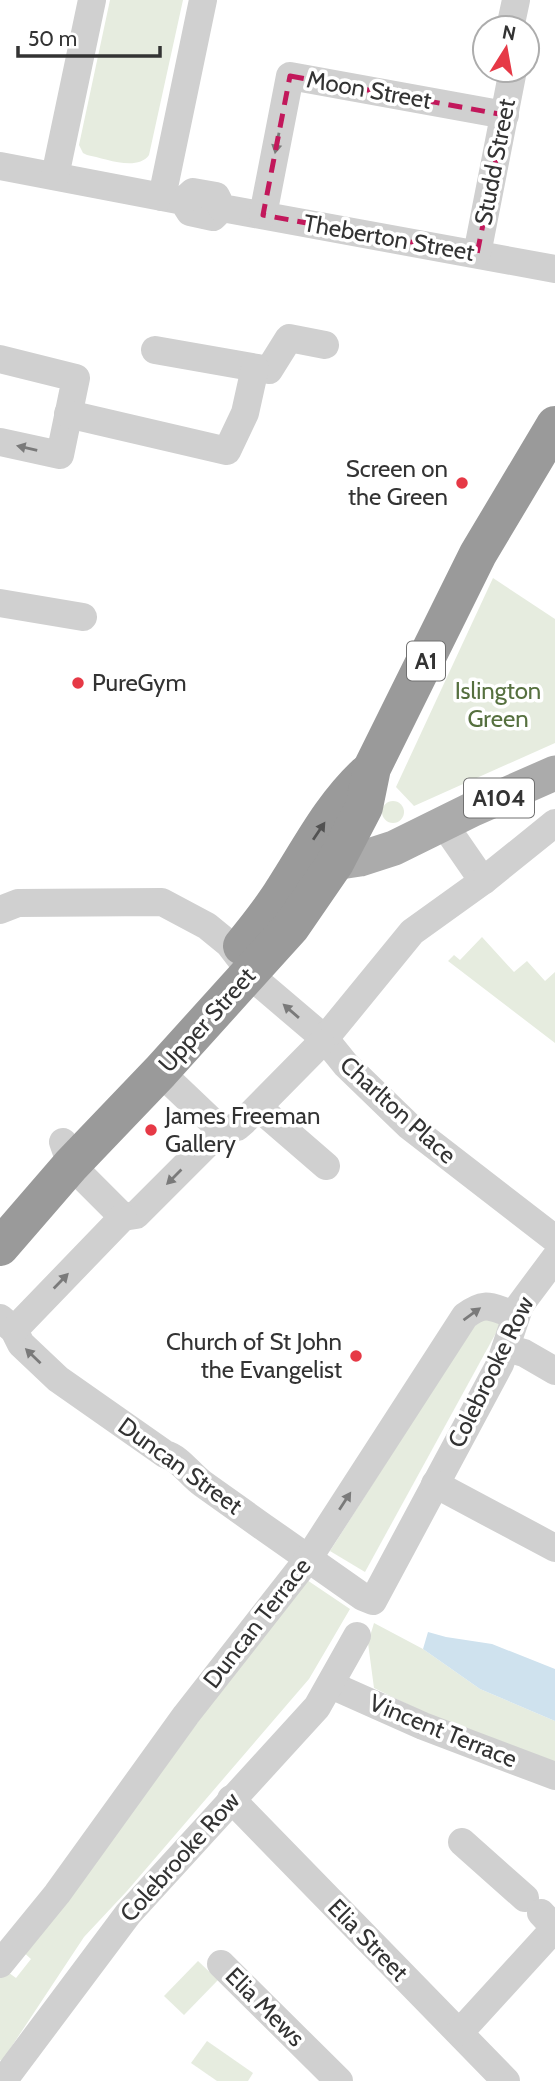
<svg xmlns="http://www.w3.org/2000/svg" width="555" height="2081" font-family="Cabin,sans-serif">
<rect width="100%" height="100%" fill="#fff"/>
<!-- green -->
<g fill="#e6ecdf">
<path d="M110 0H183L149 155C137 172 104 158 87 155L83 153 79 145Z"/>
<path d="M493 578 555 619V743L414 806 396 787Z"/>
<circle cx="393" cy="812" r="11"/>
<path d="M482 937 514 972 527 961 545 981 555 972V1043L448 961 454 955 460 960Z"/>
<path d="M489 1316 502 1322 365 1572 330 1551 477 1320Z"/>
<path d="M304 1578 350 1609 309 1679 127 1891 84 1937 2 2061 0 2060V1976L5 1970 16 1978 31 1959 21 1950 130 1814Z"/>
<path d="M374 1623 423 1649 480 1689 555 1721V1772L495 1747 374 1688 368 1643Z"/>
<path d="M198 1961 218 1980 184 2015 164 1996Z"/>
<path d="M207 2041 253 2073 248 2081H217L191 2063Z"/>
</g>
<!-- water -->
<path fill="#cfe2ee" d="M428 1632 446 1637 492 1644 555 1669V1721L480 1689 423 1649Z"/>
<g fill="none" stroke-linecap="round" stroke-linejoin="round">
<!-- minor -->
<g stroke="#d0d0d0" stroke-width="28">
<path d="M510 28 516 0"/>
<path d="M0 166 183 201 190 212 213 217 222 208"/>
<path d="M55 176 92 0"/>
<path d="M162 197 203 0"/>
<path d="M183 201 193 192 216 196 222 208 555 269"/>
<path d="M263 215 290 76 505 115"/>
<path d="M477 254 513 70"/>
<path d="M155 350 269 370 289 338 325 345"/>
<path d="M0 359 76 378 60 455 0 442"/>
<path d="M68 414 227 451 245 413 255 368"/>
<path d="M0 603 83 617"/>
<path d="M443 823 483 881"/>
<path d="M0 910 18 903 162 902 207 926 229 944 259 983 325 1039 346 1065 409 1126 555 1239"/>
<path d="M327 1036 412 932 483 881 555 823"/>
<path d="M160 1072 221 1130"/>
<path d="M259 1108 326 1166"/>
<path d="M63 1142 71 1165 123 1217"/>
<path d="M123 1217 136 1215 221 1130 237 1127 244 1121 321 1043"/>
<path d="M0 1318 14 1330 21 1344 58 1379 165 1454C180 1458 190 1475 203 1484 256 1522 310 1560 363 1597L373 1601 500 1364 520 1305 555 1258"/>
<path d="M14 1330 123 1217"/>
<path d="M506 1348 524 1353 555 1371"/>
<path d="M435 1484 555 1548"/>
<path d="M331 1685 423 1726 555 1776"/>
<path d="M231 1799 506 2081"/>
<path d="M462 1842 525 1898"/>
<path d="M0 1964 57 1894 186 1715 308 1559 465 1316C488 1299 492 1309 516 1315"/>
<path d="M221 1964 339 2081"/>
<path d="M460 2032 555 1928 541 1913"/>
<path d="M3 2081 128 1914 317 1707 357 1636"/>
</g>
<!-- major -->
<path stroke="#ababab" stroke-width="35" d="M313 870 327 864 360 859 394 848 471 810 555 773"/>
<!-- highway -->
<g stroke="#9a9a9a" stroke-width="38">
<path d="M242 946C256 928 272 909 284 889 310 849 330 808 366 774"/>
<path d="M0 1247 71 1165 160 1072 291 927 335 863 364 807 372 768 478 554 555 425"/>
</g>
</g>
<!-- one-way arrows -->
<defs><path id="oneway-solid" d="M-6-.8H1V-3.2L6.5 0L1 3.2V.8H-6Z" transform="scale(1.75)"/></defs>
<g fill="#7a7a7a">
<use href="#oneway-solid" transform="translate(277 143) rotate(101)"/>
<use href="#oneway-solid" transform="translate(27 448) rotate(-167)"/>
<use href="#oneway-solid" transform="translate(291 1011) rotate(-139)"/>
<use href="#oneway-solid" transform="translate(174 1177) rotate(135)"/>
<use href="#oneway-solid" transform="translate(61 1281) rotate(-46)"/>
<use href="#oneway-solid" transform="translate(472 1314) rotate(-36)"/>
<use href="#oneway-solid" transform="translate(33 1356) rotate(-136)"/>
<use href="#oneway-solid" transform="translate(345 1501) rotate(-57)"/>
</g>
<use fill="#525252" href="#oneway-solid" transform="translate(319 831) rotate(-56)"/>
<!-- marked area -->
<path fill="none" stroke="#c2185b" stroke-width="5" stroke-dasharray="14 9" stroke-linejoin="round" d="M290 76 505 115 477 254 263 215Z"/>
<!-- markers -->
<g fill="#e63946" stroke="#fff" stroke-width="2.5">
<circle cx="462" cy="483" r="7"/>
<circle cx="78" cy="683" r="7"/>
<circle cx="151" cy="1130" r="7"/>
<circle cx="356" cy="1356" r="7"/>
</g>
<g text-anchor="middle" stroke-width="7" stroke-linejoin="round" paint-order="stroke">
<!-- shield labels -->
<g fill="#fff" stroke="#707070" stroke-width="2">
<rect x="407" y="641.5" width="38" height="39" rx="5"/>
<rect x="464" y="778.5" width="70" height="39" rx="5"/>
</g>
<g font-size="23" font-weight="bold" fill="#333">
<text x="426" y="669">A1</text>
<text x="499" y="806">A104</text>
</g>
<!-- street labels -->
<g font-size="24" fill="#333" stroke="#fff">
<text transform="translate(369 90) rotate(10)" y="8">Moon Street</text>
<text transform="translate(495 162) rotate(-79)" y="8">Studd Street</text>
<text transform="translate(389 238) rotate(10)" y="8">Theberton Street</text>
<text transform="translate(207 1020) rotate(-48)" y="8">Upper Street</text>
<text transform="translate(398 1110) rotate(42)" y="8">Charlton Place</text>
<text transform="translate(491 1372) rotate(-64)" y="8">Colebrooke Row</text>
<text transform="translate(180 1466) rotate(36)" y="8">Duncan Street</text>
<text transform="translate(257 1623) rotate(-52)" y="8">Duncan Terrace</text>
<text transform="translate(443 1731) rotate(22)" y="8">Vincent Terrace</text>
<text transform="translate(180 1857) rotate(-48)" y="8">Colebrooke Row</text>
<text transform="translate(368 1940) rotate(46)" y="8">Elia Street</text>
<text transform="translate(265 2007) rotate(45)" y="8">Elia Mews</text>
</g>
<!-- poi labels -->
<g font-size="24" fill="#333" stroke="#fff" text-anchor="end">
<text x="448" y="477">Screen on<tspan x="448" dy="28">the Green</tspan></text>
<text x="92" y="691" text-anchor="start">PureGym</text>
<text x="165" y="1124" text-anchor="start">James Freeman<tspan x="165" dy="28">Gallery</tspan></text>
<text x="342" y="1350">Church of St John<tspan x="342" dy="28">the Evangelist</tspan></text>
</g>
<!-- park labels -->
<g font-size="24" fill="#56703f" stroke="#fff">
<text x="498" y="699">Islington<tspan x="498" dy="28">Green</tspan></text>
</g>
</g>
<!-- north arrow -->
<g transform="translate(506 49) rotate(11)"><circle r="33" fill="#ffffff" stroke="#adadad" stroke-width="2"/>
<path d="M0-5L12 26L0 18L-12 26Z" fill="#e63946"/>
<text y="-10" font-size="19" font-weight="bold" text-anchor="middle" fill="#333333">N</text>
</g>
<!-- scale -->
<path d="M18 46v10h142v-10" fill="none" stroke="#333333" stroke-width="3.5"/>
<text x="28" y="46" font-size="21" fill="#333333" stroke="#ffffff" stroke-width="5" paint-order="stroke">50 m</text>
</svg>
